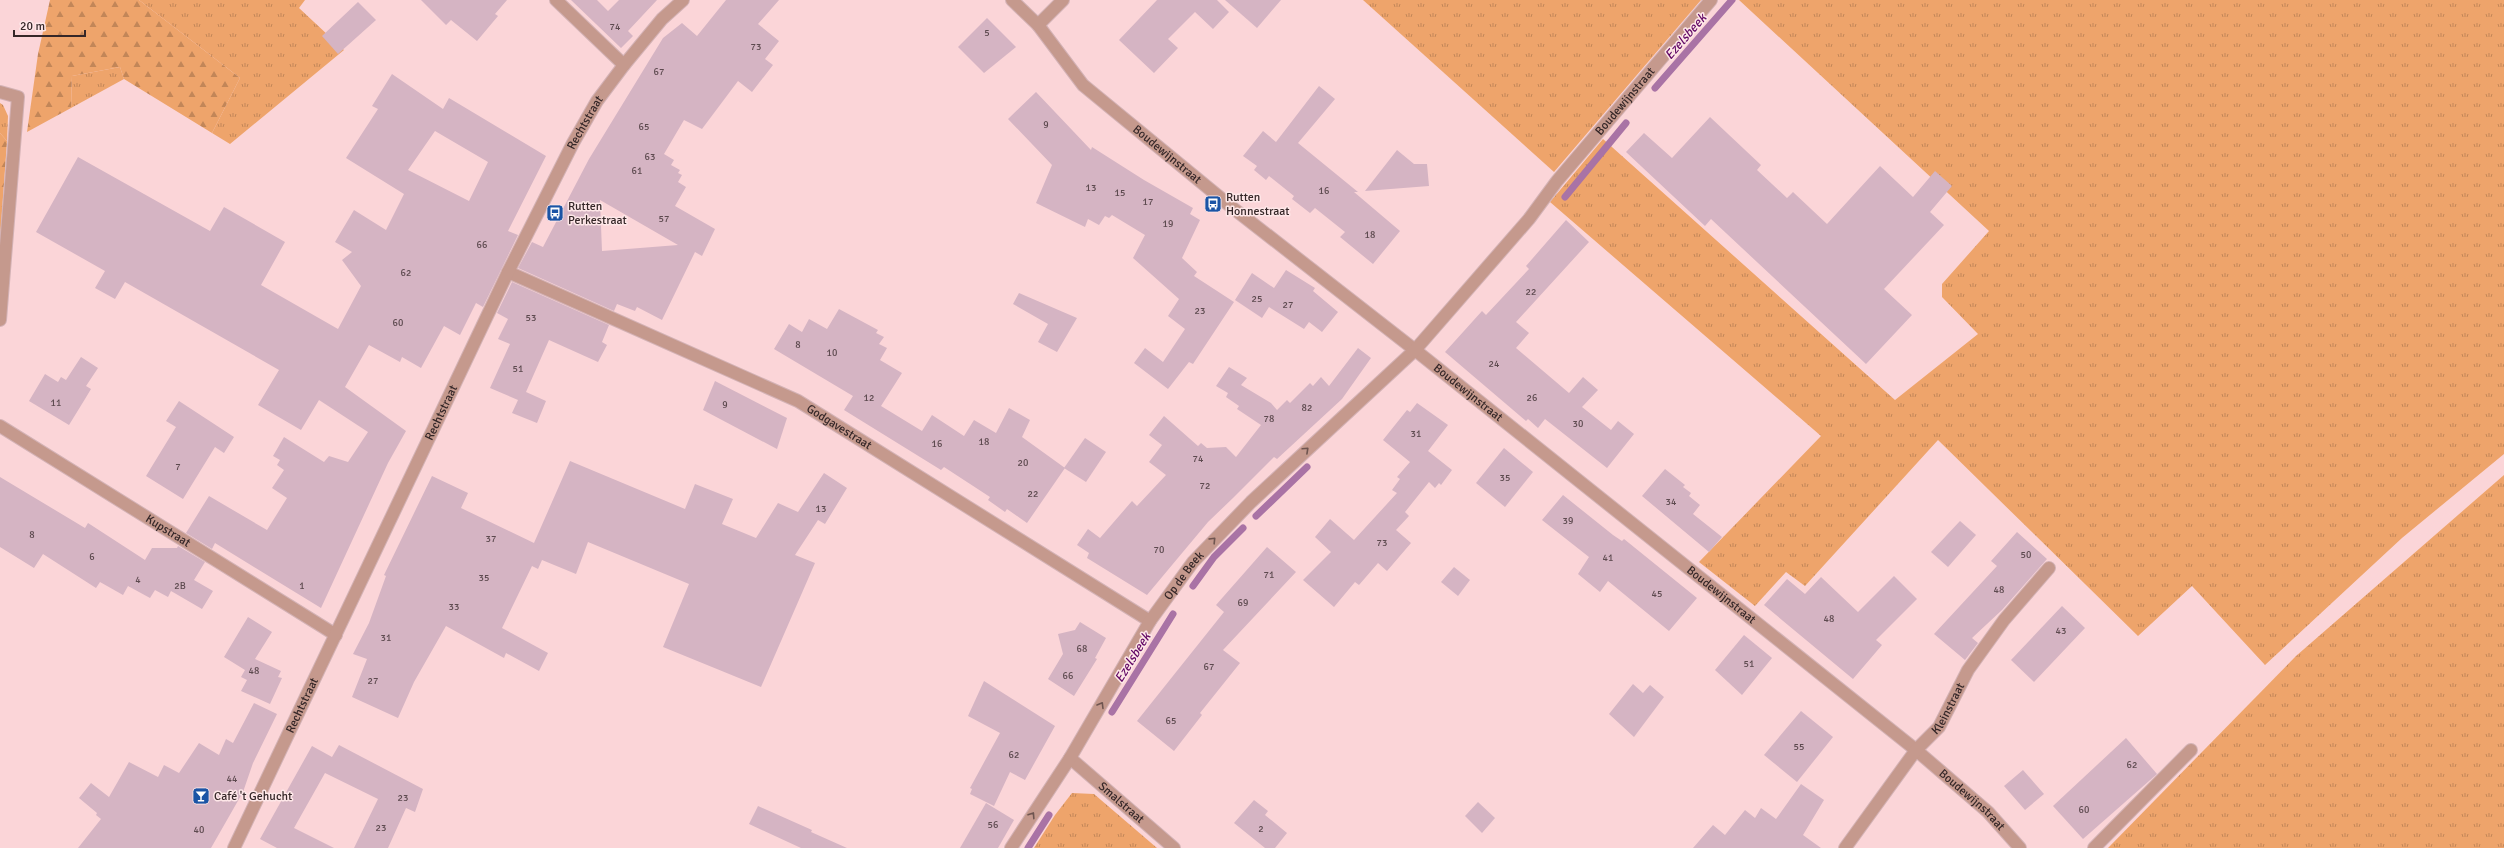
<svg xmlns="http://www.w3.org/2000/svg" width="2504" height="848" font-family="Signika,sans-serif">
<defs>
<pattern id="grass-tufts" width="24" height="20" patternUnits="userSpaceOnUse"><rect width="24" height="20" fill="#eea46b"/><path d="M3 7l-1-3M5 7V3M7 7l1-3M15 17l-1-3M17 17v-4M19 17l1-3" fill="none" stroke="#c28658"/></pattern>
<pattern id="forest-firs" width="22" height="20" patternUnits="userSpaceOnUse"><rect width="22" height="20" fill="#eea46b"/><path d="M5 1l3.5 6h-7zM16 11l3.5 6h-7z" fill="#c28658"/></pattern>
</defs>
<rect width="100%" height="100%" fill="#fbd5d8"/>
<!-- grass -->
<g fill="url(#grass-tufts)">
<path d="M139 0H305L299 8 344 50 230 144 212 133 240 78Z"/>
<path d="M1363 0H1701L1554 172Z"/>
<path d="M1739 0H2504V454L2402 538 2265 665 2192 586 2138 636 1938 440 1805 586 1786 572 1755 606 1699 562 1821 436 1550 202 1603 139 1895 400 1978 334 1942 297V284L1989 231Z"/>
<path d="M120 67 124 79 71 108 72 76Z"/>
<path d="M0 103 3 105 8 116 7 141 0 133Z"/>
<path d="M2504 475V848H2108L2296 656Z"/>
<path d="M1072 793 1094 794 1157 848H1034L1055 815Z"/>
</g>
<!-- forest -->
<g fill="url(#forest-firs)">
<path d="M50 0H139L240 78 212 133 124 79 120 67 72 76 71 108 27 132 38 54Z"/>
<path d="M0 133 7 141 0 239Z"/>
</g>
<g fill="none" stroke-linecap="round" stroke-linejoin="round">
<!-- stream -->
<g stroke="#a973a5" stroke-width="7">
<path d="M1655 88 1732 0"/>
<path d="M1565 197 1626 123"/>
<path d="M1256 516 1307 467"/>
<path d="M1193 586 1214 557 1243 528"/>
<path d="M1112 712 1173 614"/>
<path d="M1028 848 1049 815"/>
</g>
</g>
<!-- building -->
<g fill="#d5b4c3" fill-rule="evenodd">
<path d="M421 0H507L495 14 498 16 477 41 451 20 446 25Z"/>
<path d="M571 0H597L608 11 619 0H657L628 31 633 36 621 48Z"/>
<path d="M726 0H779L758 24 779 41 765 59 773 65 752 92 738 81 702 129 684 120 664 154 674 160 671 165 680 170 678 173 682 175 678 182 686 187 675 206 715 229 702 256 695 252 662 320 637 307 635 311 617 304 614 311 518 268 532 242 543 247 589 159 663 38 682 23 697 36ZM600 200 678 245 602 251Z"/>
<path d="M1157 0H1217L1229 12 1213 29 1195 12 1168 39 1178 48 1154 73 1119 40Z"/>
<path d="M1225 0H1281L1257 28Z"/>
<path d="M358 2 376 20 338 54 322 36Z"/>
<path d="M987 18 1016 47 984 73 958 47Z"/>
<path d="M392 74 443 109 449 98 546 156 508 231 518 235 483 307 476 303 460 335 444 326 421 368 402 357 400 362 369 345 345 387 406 431 388 463 321 608 215 543 212 549 186 533 209 496 267 530 287 498 272 488 284 470 277 465 280 460 273 456 284 437 324 462 329 456 348 462 368 432 319 400 301 430 258 405 279 370 125 282 115 299 95 288 105 271 36 232 78 157 210 231 224 207 285 242 261 285 338 329 361 286 342 260 352 252 335 242 354 210 386 230 404 194 346 158 378 109 372 106ZM435 131 488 162 469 201 408 170Z"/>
<path d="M1319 86 1335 99 1298 143 1358 192H1354L1400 231 1373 264 1340 237 1345 232 1315 208 1310 213 1292 199 1294 196 1269 176 1266 180 1254 170 1257 166 1243 156 1263 131 1276 142Z"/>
<path d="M1036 92 1091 150 1092 147 1144 180 1193 208 1190 214 1200 220 1182 258 1197 272 1194 276 1234 302 1193 364 1189 362 1168 389 1134 363 1145 348 1163 362 1185 329 1168 316 1179 299 1133 258 1145 235 1112 215 1109 218 1105 216 1099 225 1088 219 1085 227 1036 203 1052 165 1008 119Z"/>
<path d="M1710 117 1761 165 1757 170 1787 198 1793 192 1827 224 1880 166 1913 197 1935 171 1952 186 1930 212 1944 225 1884 289 1912 315 1866 364 1711 219 1705 226 1626 152 1644 133 1672 158Z"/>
<path d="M1397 150 1414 164H1427L1429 186 1365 191Z"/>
<path d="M1566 220 1589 242 1516 322 1529 333 1516 348 1569 393 1583 377 1598 390 1582 407 1611 430 1618 421 1634 434 1607 468 1545 419 1538 428 1528 419 1526 421 1445 352 1482 311 1486 315 1529 269 1526 266Z"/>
<path d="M1286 270 1315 288 1313 291 1338 312 1322 332 1309 322 1304 329 1269 307 1262 318 1235 300 1252 273 1274 288Z"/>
<path d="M512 282 609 325 602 342 607 345 598 362 549 340 526 392 546 401 537 423 512 413 518 400 490 388 510 344 498 339 508 319 497 313Z"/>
<path d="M1019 293 1077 318 1057 352 1038 342 1048 324 1013 304Z"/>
<path d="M839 309 878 330 876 333 884 337 879 344 887 348 880 360 902 373 881 406 922 431 932 415 964 436 974 420 996 433 1009 408 1030 420 1022 437 1065 468 1027 523 1007 509 1005 512 988 500 990 497 944 467 941 470 844 410 853 396 774 349 789 324 802 332 809 319 827 329Z"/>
<path d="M1358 348 1371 358 1342 399 1277 459 1274 457 1233 498 1208 522 1147 595 1087 558 1089 553 1077 545 1088 529 1100 538 1132 501 1137 506 1166 475 1149 462 1162 445 1149 435 1164 416 1198 446 1201 443 1207 448 1226 447 1236 457 1261 425 1237 409 1239 406 1226 397 1228 393 1216 386 1229 367 1247 378 1241 385 1271 403 1277 410 1287 400 1290 403 1310 383 1313 386 1321 377 1329 386Z"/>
<path d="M81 357 98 368 86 386 91 389 85 399 69 425 29 401 45 374 58 382 61 377 66 380Z"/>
<path d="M715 381 787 418 777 449 703 410Z"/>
<path d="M179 401 234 437 224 453 215 447 183 499 146 476 176 427 166 421Z"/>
<path d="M1417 403 1448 425 1428 451 1452 470 1441 485 1439 483 1435 488 1429 482 1405 512 1409 516 1396 530 1411 543 1387 571 1378 563 1359 585 1355 582 1334 607 1303 580 1331 552 1315 537 1330 519 1354 540 1397 493 1392 490 1400 479 1397 477 1410 462 1383 440 1407 410 1410 412Z"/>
<path d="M1085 438 1106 452 1086 482 1064 468Z"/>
<path d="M1504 448 1533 472 1505 507 1476 483Z"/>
<path d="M570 461 685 509 695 484 733 499 722 524 756 538 778 503 798 512 824 473 847 488 825 524 818 520 795 555 815 563 761 687 663 647 689 584 588 542 576 574 542 560 538 569 532 566 502 628 548 653 539 671 506 653 504 658 446 626 414 682 398 718 352 697 367 659 353 654 369 623 386 576 384 575 432 476 468 493 461 508 534 543Z"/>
<path d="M1665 469 1685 485 1683 487 1691 493 1689 496 1700 505 1693 514 1722 537 1709 552 1642 496Z"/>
<path d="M0 477 85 528 88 523 145 560 152 548H177L178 546 205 562 194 580 213 591 202 609 171 591 168 597 155 590 150 598 128 586 123 595 100 582 96 588 43 554 34 568 0 547Z"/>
<path d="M1563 495 1613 535 1622 541 1624 539 1697 598 1669 631 1608 581 1600 592 1578 574 1589 557 1542 520Z"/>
<path d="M1960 521 1976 535 1948 567 1931 552Z"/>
<path d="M2017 532 2047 559 2002 610 1972 638 1978 643 1965 660 1934 634 1997 566 1991 561Z"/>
<path d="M1267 547 1296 572 1223 650 1240 663 1200 713 1202 715 1174 751 1137 721 1224 612 1216 605Z"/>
<path d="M1454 567 1470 580 1458 596 1441 582Z"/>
<path d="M1894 576 1917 599 1876 640 1882 645 1853 679 1764 605 1787 579 1805 594 1821 577 1858 612Z"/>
<path d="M2062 606 2085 628 2034 682 2011 660Z"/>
<path d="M248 617 272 632 255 659 281 671 278 677 282 678 270 704 241 691 247 680 241 677 245 670 224 657Z"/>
<path d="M1080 622 1106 638 1095 658 1097 659 1074 696 1048 679 1063 654 1058 634 1075 630Z"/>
<path d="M1744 635 1772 658 1742 695 1715 670Z"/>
<path d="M984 681 1055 726 1025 780 1010 772 994 806 970 794 972 789 970 788 1000 733 968 716Z"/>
<path d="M1633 684 1643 693 1650 685 1664 697 1634 737 1609 714Z"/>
<path d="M254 703 277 714 253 763 243 792 211 848H78L101 819 96 815 97 813 79 798 91 783 109 797 129 762 158 777 164 765 179 773 199 743 219 755 226 739 233 743Z"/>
<path d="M1801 711 1833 737 1797 782 1764 755Z"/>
<path d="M2126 738 2157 774 2083 839 2053 806Z"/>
<path d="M339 745 423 789 415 812 406 808 388 848H354L378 799 325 773 294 828 334 848H277L260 839 312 746 332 757Z"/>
<path d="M2023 770 2044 794 2025 810 2004 786Z"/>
<path d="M1801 784 1824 800 1803 835 1821 848H1693L1713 825 1725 835 1745 810 1755 818 1761 808 1776 819Z"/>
<path d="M1254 800 1268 811 1265 815 1287 833 1275 848H1265L1234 823Z"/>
<path d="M1478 802 1495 818 1482 833 1465 816Z"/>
<path d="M986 803 1014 820 998 848H960Z"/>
<path d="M758 806 812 830 811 832 847 848H801L749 824Z"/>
</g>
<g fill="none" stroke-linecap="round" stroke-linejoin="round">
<!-- minor casing -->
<g stroke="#d3b2b5" stroke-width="14">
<g id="minor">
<path d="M556 0 624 65"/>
<path id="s1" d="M1012 0 1038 25 1083 85 1229 205 1415 350 1916 750 1988 812 2020 848"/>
<path d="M1038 25 1063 0"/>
<path d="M0 92 18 97 0 320"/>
<path id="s2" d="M508 272 798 401 1150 621"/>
<path id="s3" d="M0 426 336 635"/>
<path id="s4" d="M1070 758 1174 848"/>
<path id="s5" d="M1011 848 1070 758 1150 621 1193 562 1251 502 1415 350 1529 219 1557 181 1711 0"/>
<path id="s6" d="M1845 848 1916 750 1939 727 1968 670 2004 620 2049 568"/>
<path d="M2094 848 2191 750"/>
</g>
</g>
<!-- tertiary casing -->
<g stroke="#d3b2b5" stroke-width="14">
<g id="tertiary">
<path id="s7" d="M234 848 508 272 573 143 597 101 624 65 662 19 683 0"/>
</g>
</g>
<!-- minor -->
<use href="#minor" stroke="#c5998d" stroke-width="12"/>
<!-- tertiary -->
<use href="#tertiary" stroke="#c5998d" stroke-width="12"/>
</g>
<!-- one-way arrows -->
<defs><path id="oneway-chevron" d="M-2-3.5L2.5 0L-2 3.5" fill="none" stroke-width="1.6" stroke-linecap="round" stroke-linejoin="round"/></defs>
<g stroke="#6f5550">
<use href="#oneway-chevron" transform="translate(1306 450) rotate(-43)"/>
<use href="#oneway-chevron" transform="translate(1213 540) rotate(-46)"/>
<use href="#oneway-chevron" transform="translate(1101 705) rotate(-59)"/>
<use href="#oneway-chevron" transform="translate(1032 815) rotate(-57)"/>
</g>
<!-- icons -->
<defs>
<g id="bus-square" transform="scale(0.9)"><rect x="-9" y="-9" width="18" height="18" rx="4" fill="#1a54a5" stroke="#fee7e8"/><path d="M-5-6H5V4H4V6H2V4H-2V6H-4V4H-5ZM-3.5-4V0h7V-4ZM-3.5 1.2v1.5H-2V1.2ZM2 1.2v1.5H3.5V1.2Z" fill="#fff"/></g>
<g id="bar-square" transform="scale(0.9)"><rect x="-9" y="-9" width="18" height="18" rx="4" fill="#1a54a5" stroke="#fee7e8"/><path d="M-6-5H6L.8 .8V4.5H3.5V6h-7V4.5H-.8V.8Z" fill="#fff"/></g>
</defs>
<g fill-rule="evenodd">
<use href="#bus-square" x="1213" y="204"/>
<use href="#bus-square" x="555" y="213"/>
<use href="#bar-square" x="201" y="796"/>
</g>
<g text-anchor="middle" stroke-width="3" stroke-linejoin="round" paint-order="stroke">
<!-- number labels -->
<g font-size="10" fill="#5d4a4f">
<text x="615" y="30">74</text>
<text x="987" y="36">5</text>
<text x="756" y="50">73</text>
<text x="659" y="75">67</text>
<text x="1046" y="128">9</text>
<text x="644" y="130">65</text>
<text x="650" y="160">63</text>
<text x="637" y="174">61</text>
<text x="1091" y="191">13</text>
<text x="1324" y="194">16</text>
<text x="1120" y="196">15</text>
<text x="1148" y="205">17</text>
<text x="664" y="222">57</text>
<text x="1168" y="227">19</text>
<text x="1370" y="238">18</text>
<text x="482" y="248">66</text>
<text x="406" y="276">62</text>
<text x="1531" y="295">22</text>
<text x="1257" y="302">25</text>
<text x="1288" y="308">27</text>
<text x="1200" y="314">23</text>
<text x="531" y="321">53</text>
<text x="398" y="326">60</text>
<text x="798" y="348">8</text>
<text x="832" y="356">10</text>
<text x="1494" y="367">24</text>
<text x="518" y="372">51</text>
<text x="869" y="401">12</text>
<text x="1532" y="401">26</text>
<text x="56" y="406">11</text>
<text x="725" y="408">9</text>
<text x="1307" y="411">82</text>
<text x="1269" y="422">78</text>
<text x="1578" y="427">30</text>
<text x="1416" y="437">31</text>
<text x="984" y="445">18</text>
<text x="937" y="447">16</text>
<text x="1198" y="462">74</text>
<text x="1023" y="466">20</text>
<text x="178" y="470">7</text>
<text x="1505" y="481">35</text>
<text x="1205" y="489">72</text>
<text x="1033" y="497">22</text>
<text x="1671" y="505">34</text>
<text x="821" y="512">13</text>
<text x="1568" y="524">39</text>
<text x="32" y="538">8</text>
<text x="491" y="542">37</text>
<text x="1382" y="546">73</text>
<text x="1159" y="553">70</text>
<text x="2026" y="558">50</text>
<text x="92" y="560">6</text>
<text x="1608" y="561">41</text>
<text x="1269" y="578">71</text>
<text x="484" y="581">35</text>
<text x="138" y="583">4</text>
<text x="180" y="589">2B</text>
<text x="302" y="589">1</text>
<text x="1999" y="593">48</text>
<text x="1657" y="597">45</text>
<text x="1243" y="606">69</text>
<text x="454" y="610">33</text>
<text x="1829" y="622">48</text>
<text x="2061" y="634">43</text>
<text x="386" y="641">31</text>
<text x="1082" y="652">68</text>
<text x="1749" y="667">51</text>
<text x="1209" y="670">67</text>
<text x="254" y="674">48</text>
<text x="1068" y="679">66</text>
<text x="373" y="684">27</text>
<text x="1171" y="724">65</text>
<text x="1799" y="750">55</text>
<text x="1014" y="758">62</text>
<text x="2132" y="768">62</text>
<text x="232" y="782">44</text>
<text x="403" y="801">23</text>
<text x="2084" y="813">60</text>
<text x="993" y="828">56</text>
<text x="381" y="831">23</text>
<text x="1261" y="832">2</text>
<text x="199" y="833">40</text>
</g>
<!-- street labels -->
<g font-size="12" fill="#352728" stroke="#fee7e8">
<text dy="4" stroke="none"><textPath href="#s5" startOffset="972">Boudewijnstraat</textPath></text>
<text dy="4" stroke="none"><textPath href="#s7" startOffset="806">Rechtstraat</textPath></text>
<text dy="4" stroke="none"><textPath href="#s1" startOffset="220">Boudewijnstraat</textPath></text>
<text dy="4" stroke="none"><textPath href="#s1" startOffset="604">Boudewijnstraat</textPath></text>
<text dy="4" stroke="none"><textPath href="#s7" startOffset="482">Rechtstraat</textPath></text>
<text dy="4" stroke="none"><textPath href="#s2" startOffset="366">Godgavestraat</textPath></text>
<text dy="4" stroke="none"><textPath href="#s3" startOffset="198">Kupstraat</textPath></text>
<text dy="4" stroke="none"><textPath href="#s5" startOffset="323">Op de Beek</textPath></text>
<text dy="4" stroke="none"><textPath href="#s1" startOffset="928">Boudewijnstraat</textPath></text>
<text dy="4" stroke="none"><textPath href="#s7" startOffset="158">Rechtstraat</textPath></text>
<text dy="4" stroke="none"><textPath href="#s6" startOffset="174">Kleinstraat</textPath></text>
<text dy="4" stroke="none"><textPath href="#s1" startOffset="1252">Boudewijnstraat</textPath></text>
<text dy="4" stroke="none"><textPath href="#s4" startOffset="68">Smalstraat</textPath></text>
</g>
<!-- poi labels -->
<g font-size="12" fill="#352728" stroke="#fee7e8" text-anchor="start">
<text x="1226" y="201">Rutten<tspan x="1226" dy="14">Honnestraat</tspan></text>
<text x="568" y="210">Rutten<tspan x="568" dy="14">Perkestraat</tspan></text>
<text x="214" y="800">Café 't Gehucht</text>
</g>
<!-- water labels -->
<g font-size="13" font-style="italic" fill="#610764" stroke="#fee7e8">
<text transform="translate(1685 36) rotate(-49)" y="5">Ezelsbeek</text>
<text transform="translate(1132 657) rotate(-58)" y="5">Ezelsbeek</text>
</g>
</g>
<!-- scale -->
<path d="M14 30v6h71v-6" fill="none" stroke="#352728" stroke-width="2"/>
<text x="20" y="30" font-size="12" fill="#352728" stroke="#fee7e8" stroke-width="3" paint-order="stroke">20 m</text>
</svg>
